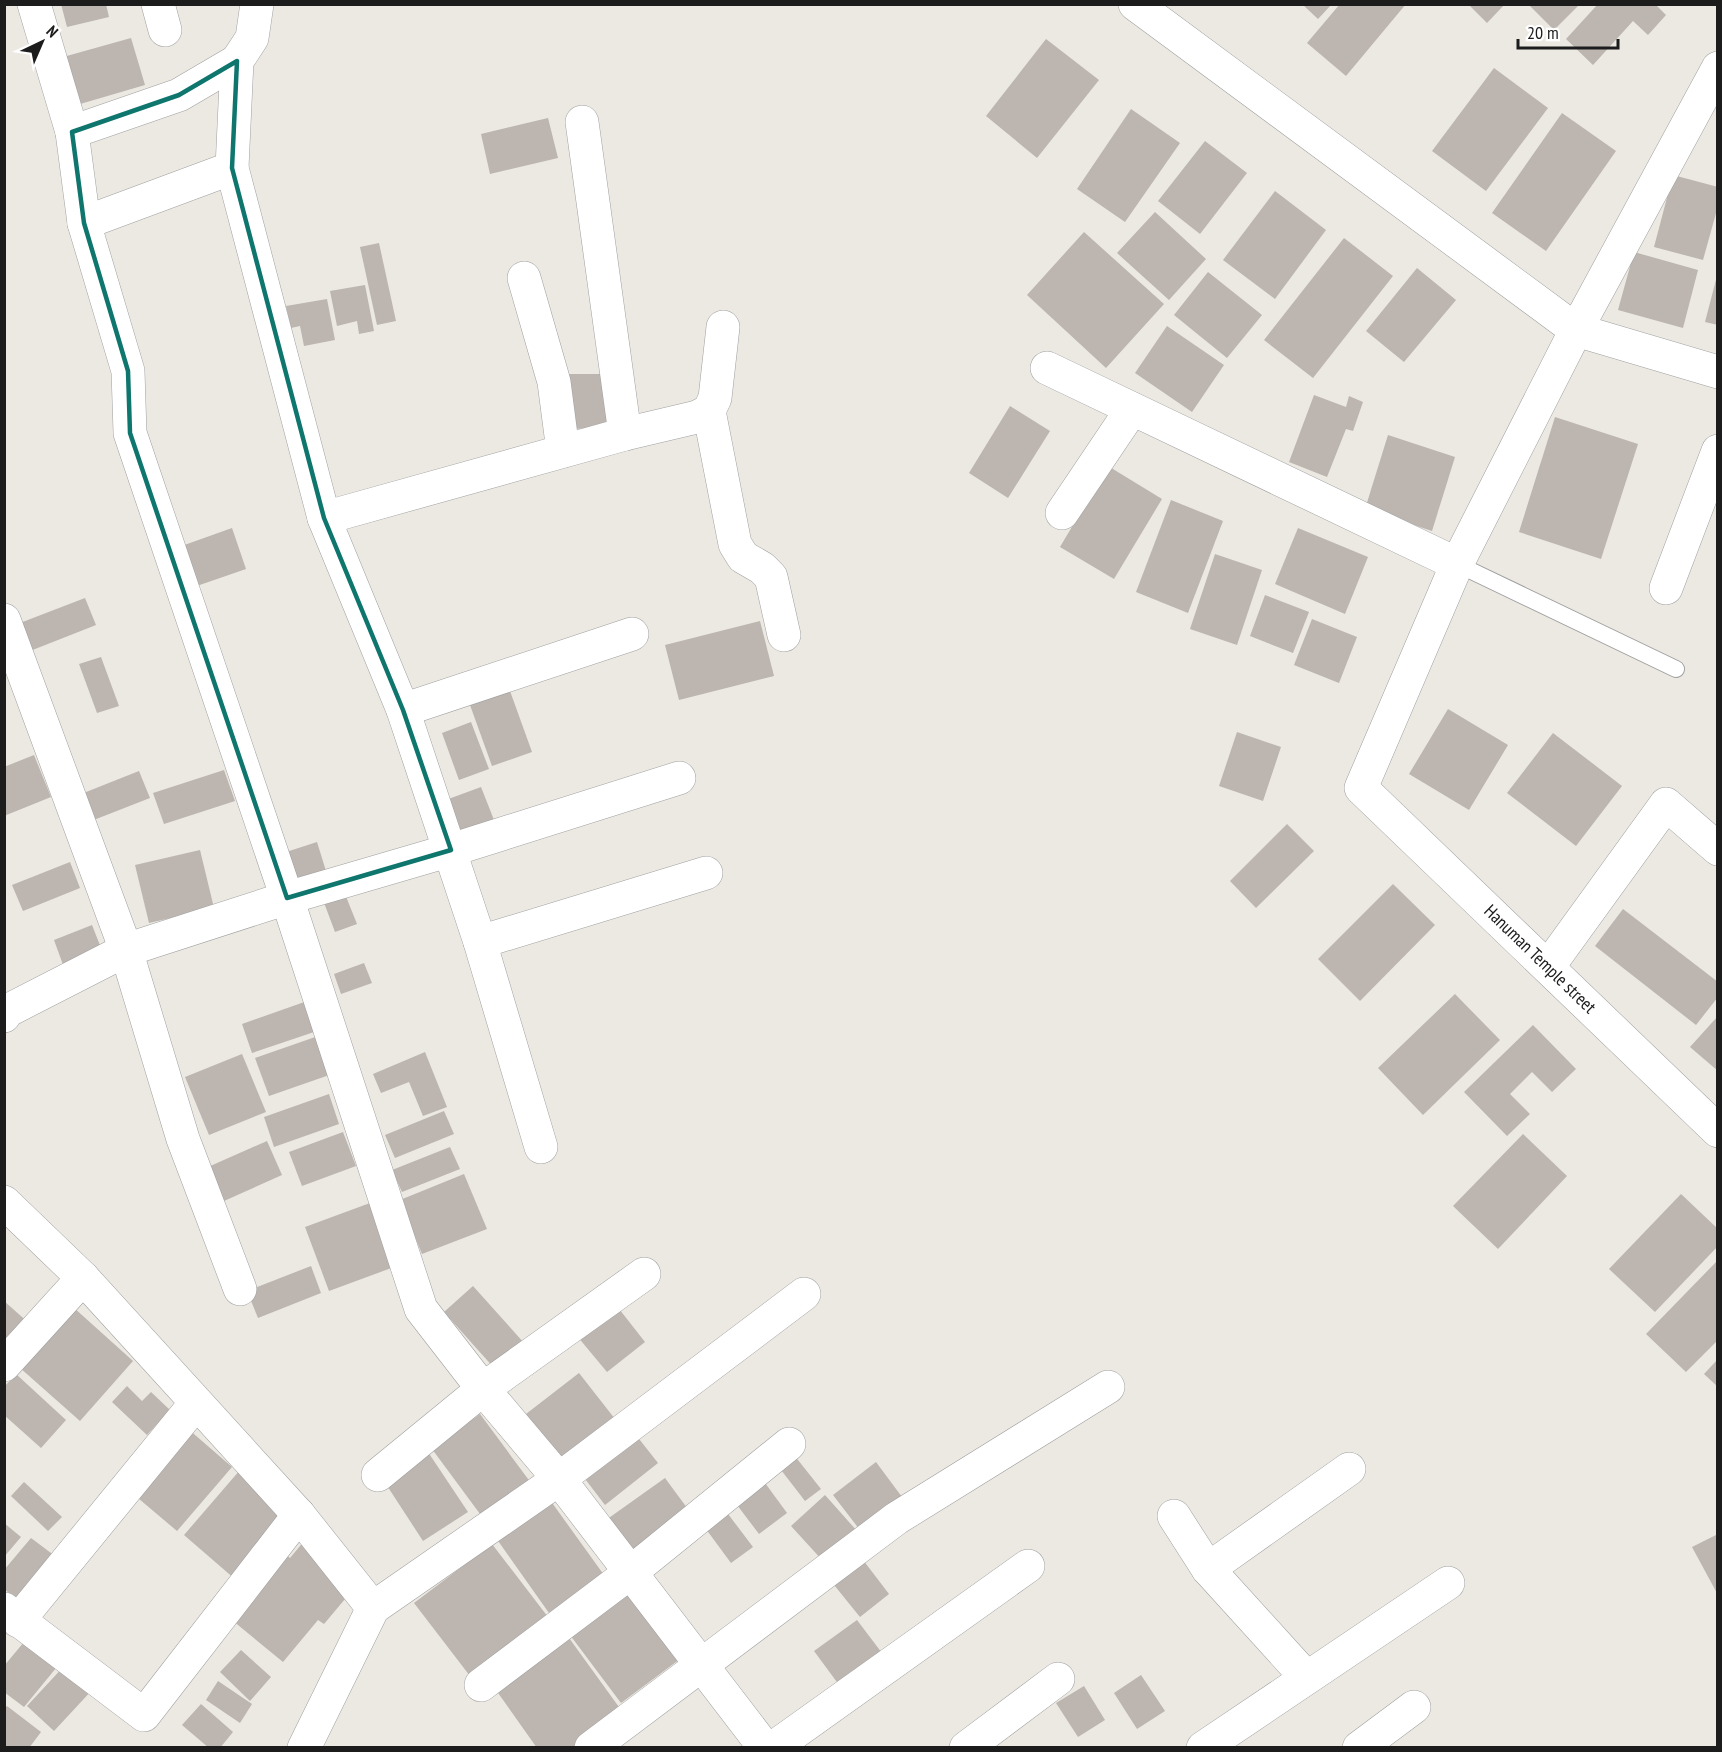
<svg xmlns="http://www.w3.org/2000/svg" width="1722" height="1752" font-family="'PT Sans Narrow',sans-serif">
<rect width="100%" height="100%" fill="#ece9e3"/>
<!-- building -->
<g fill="#bcb5b0">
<path d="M61 4H106L109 17 67 27Z"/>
<path d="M1302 4H1332L1318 19Z"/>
<path d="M1340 4H1406L1346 76 1307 43Z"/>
<path d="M1468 4H1505L1487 23Z"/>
<path d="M1528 4H1580L1554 30Z"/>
<path d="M1598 4H1655L1666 15 1648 35 1633 21 1593 65 1566 39Z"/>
<path d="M131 38 145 85 70 107 56 59Z"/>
<path d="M1046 39 1099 80 1037 158 986 116Z"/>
<path d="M1494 68 1548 108 1486 191 1432 151Z"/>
<path d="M1131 109 1180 143 1125 222 1077 189Z"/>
<path d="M1562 113 1616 151 1546 251 1492 213Z"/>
<path d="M548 118 558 158 490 174 481 134Z"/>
<path d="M1205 141 1247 173 1200 234 1158 201Z"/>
<path d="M1673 175 1718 187V206L1703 260 1654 247Z"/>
<path d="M1275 191 1326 230 1275 299 1223 260Z"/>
<path d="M1155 212 1206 259 1169 300 1117 253Z"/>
<path d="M1084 232 1164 304 1106 368 1027 295Z"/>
<path d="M1344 238 1393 276 1313 378 1264 340Z"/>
<path d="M379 243 396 321 377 325 360 247Z"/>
<path d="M1634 252 1698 270 1683 328 1618 310Z"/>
<path d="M1417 268 1456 300 1404 362 1366 331Z"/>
<path d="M1208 272 1262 315 1227 358 1174 315Z"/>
<path d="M1718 272V325L1705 322Z"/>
<path d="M365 285 374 331 359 334 357 321 337 326 330 291Z"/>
<path d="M327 299 335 340 304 346 300 326 291 328 286 306Z"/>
<path d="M1167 326 1224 365 1192 412 1135 373Z"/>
<path d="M564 374H613L614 428 566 429Z"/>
<path d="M1314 395 1346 407 1349 396 1363 402 1353 431 1346 429 1327 477 1289 462Z"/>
<path d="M1010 406 1050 431 1008 498 969 473Z"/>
<path d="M1555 417 1638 444 1601 559 1519 532Z"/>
<path d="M1388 435 1455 457 1432 531 1365 509Z"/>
<path d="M1108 466 1162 499 1114 579 1060 547Z"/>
<path d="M1171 500 1223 521 1188 613 1136 592Z"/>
<path d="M232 528 246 569 191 588 176 548Z"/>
<path d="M1298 528 1368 557 1345 614 1275 584Z"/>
<path d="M1215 554 1262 570 1237 645 1190 629Z"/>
<path d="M1265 595 1309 612 1293 653 1250 636Z"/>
<path d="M85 598 96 625 30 651 20 623Z"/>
<path d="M1312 619 1357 637 1339 683 1294 665Z"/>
<path d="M760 621 774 676 679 700 665 645Z"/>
<path d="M101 657 119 706 97 713 79 664Z"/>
<path d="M510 691 532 752 492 766 470 705Z"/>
<path d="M1448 709 1508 745 1469 810 1409 774Z"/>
<path d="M471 722 489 769 459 780 442 733Z"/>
<path d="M1237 732 1281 747 1263 801 1219 786Z"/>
<path d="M1553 733 1622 786 1576 846 1507 793Z"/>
<path d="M34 755 51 797 4 816V767Z"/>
<path d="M224 770 235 801 164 824 153 793Z"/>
<path d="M139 771 150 798 86 823 76 796Z"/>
<path d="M481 787 494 820 455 835 443 801Z"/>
<path d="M1287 824 1314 851 1256 908 1230 881Z"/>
<path d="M317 842 326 871 291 881 283 853Z"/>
<path d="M200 850 214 908 149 923 135 865Z"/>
<path d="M70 862 80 888 23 911 12 885Z"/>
<path d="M341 884 357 924 335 932 320 892Z"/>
<path d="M1393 884 1435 925 1360 1001 1318 959Z"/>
<path d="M1623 909 1718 982V997L1696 1025 1595 946Z"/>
<path d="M92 925 105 958 66 973 54 940Z"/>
<path d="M364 963 372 983 341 994 334 974Z"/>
<path d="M1455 994 1500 1040 1423 1115 1378 1068Z"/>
<path d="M310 1000 320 1030 252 1053 242 1024Z"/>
<path d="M1718 1016V1071L1690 1047Z"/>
<path d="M1533 1025 1576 1069 1552 1092 1532 1072 1510 1094 1530 1114 1507 1136 1464 1092Z"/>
<path d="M321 1035 335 1073 269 1096 255 1058Z"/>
<path d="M425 1052 447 1107 423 1116 409 1082 381 1093 373 1074Z"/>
<path d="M242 1054 266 1112 209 1135 185 1077Z"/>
<path d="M329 1094 339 1124 274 1147 264 1117Z"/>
<path d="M444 1111 454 1134 395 1158 385 1135Z"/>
<path d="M343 1132 356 1166 302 1186 289 1152Z"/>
<path d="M1523 1134 1567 1176 1498 1249 1453 1206Z"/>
<path d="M267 1141 282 1175 215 1205 199 1171Z"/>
<path d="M450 1147 460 1169 402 1192 392 1170Z"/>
<path d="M464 1174 487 1229 422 1254 400 1200Z"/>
<path d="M1681 1194 1718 1229V1246L1655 1312 1609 1269Z"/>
<path d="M370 1203 394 1267 329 1291 305 1227Z"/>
<path d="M1718 1260V1340L1686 1372 1646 1334Z"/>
<path d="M311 1266 321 1293 258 1318 247 1291Z"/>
<path d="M473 1286 524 1343 495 1369 444 1312Z"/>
<path d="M4 1301 31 1325 4 1353Z"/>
<path d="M616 1305 645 1342 607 1372 577 1336Z"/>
<path d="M73 1307 133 1361 80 1421 19 1367Z"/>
<path d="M1718 1359V1387L1704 1374Z"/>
<path d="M579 1373 615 1419 562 1460 526 1414Z"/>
<path d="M16 1374 66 1420 41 1448 4 1415V1387Z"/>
<path d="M127 1386 142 1401 151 1392 170 1410 147 1435 112 1402Z"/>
<path d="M480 1414 531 1483 483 1518 432 1449Z"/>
<path d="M187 1428 232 1467 177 1531 132 1493Z"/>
<path d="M632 1430 658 1463 605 1505 579 1471Z"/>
<path d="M426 1449 468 1512 423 1541 382 1478Z"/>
<path d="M794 1455 821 1489 805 1501 778 1466Z"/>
<path d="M876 1462 905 1501 863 1534 833 1495Z"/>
<path d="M240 1470 293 1515 236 1580 184 1535Z"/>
<path d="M760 1476 787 1513 759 1534 731 1497Z"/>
<path d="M665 1478 693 1516 633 1558 606 1520Z"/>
<path d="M24 1482 62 1517 48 1531 11 1496Z"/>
<path d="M825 1495 857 1531 823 1561 791 1526Z"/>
<path d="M550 1500 604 1575 549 1613 496 1538Z"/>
<path d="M725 1510 753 1547 731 1563 703 1525Z"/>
<path d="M4 1523 21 1537 4 1557Z"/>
<path d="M1718 1534V1595L1692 1547Z"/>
<path d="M31 1538 55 1556 18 1600 4 1589V1570Z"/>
<path d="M305 1540 345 1599 324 1624 318 1620 283 1662 227 1616 281 1550 290 1558Z"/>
<path d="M492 1544 548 1617 470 1676 414 1603Z"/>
<path d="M860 1556 889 1594 860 1617 830 1580Z"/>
<path d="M622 1583 680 1659 621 1703 564 1627Z"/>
<path d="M857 1620 888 1661 845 1693 814 1651Z"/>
<path d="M564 1631 624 1714 578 1748H537L491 1683Z"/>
<path d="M29 1636 61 1662 24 1707 4 1692V1666Z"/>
<path d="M241 1650 271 1677 250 1701 220 1672Z"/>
<path d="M66 1664 93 1689 54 1731 27 1706Z"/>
<path d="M1141 1675 1165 1711 1137 1729 1114 1693Z"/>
<path d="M218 1681 252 1704 240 1723 206 1700Z"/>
<path d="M1084 1686 1105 1720 1078 1737 1056 1703Z"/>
<path d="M201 1704 233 1732 220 1748H209L182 1725Z"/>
<path d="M7 1706 41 1732 29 1748H4V1709Z"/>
</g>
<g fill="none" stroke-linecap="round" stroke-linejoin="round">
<!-- lane casing -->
<g stroke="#a0a0a0" stroke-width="18">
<path id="lane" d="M1457 564 1676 669"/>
</g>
<!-- street casing -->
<g stroke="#a0a0a0" stroke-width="34">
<g id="street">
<path d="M34 4 72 132 84 223 128 371 130 433 287 898 421 1309 483 1389 559 1479 765 1748"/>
<path d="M158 4 165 30"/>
<path d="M257 4 252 38 237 61 232 168 324 518 403 710 480 942 541 1147"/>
<path d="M1135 4 1576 330 1718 372"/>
<path d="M1718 68 1576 330 1457 564 1361 788 1718 1131"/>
<path d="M582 122 625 434"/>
<path d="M72 132 179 95 237 61"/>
<path d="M84 223 232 168"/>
<path d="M524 278 554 382 563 451"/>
<path d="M1047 368 1457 564"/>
<path d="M709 411 735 544 743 557 762 568 771 577 784 635"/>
<path d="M1062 513 1132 409"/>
<path d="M324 518 625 434 697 417 709 411 715 398 723 327"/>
<path d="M1666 588 1718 451"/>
<path d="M4 620 126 950 183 1139 240 1289"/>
<path d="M403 710 632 634"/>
<path d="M480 942 706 873"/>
<path d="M1548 967 1666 804 1718 849"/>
<path d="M4 1016 7 1011 126 950 287 898 451 850 679 778"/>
<path d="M4 1202 83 1278 299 1515 373 1608"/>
<path d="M4 1365 83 1278"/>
<path d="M378 1475 483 1389 644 1274"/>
<path d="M1174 1516 1208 1569 1306 1677"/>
<path d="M1208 1569 1349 1469"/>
<path d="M4 1609 144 1715 299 1515"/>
<path d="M18 1621 196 1403"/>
<path d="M481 1685 631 1572 789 1444"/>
<path d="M304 1748 373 1608 559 1479 804 1294"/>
<path d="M591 1748 897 1518 1108 1387"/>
<path d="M773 1748 1028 1566"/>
<path d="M966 1748 1058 1679"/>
<path d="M1203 1748 1448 1583"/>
<path d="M1359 1748 1414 1707"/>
</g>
</g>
<!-- lane -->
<use href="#lane" stroke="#fff" stroke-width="16"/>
<!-- street -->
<use href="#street" stroke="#fff" stroke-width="33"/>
</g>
<!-- marked area -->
<path fill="none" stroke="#0f766e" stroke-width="4.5" stroke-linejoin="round" d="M237 61 232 168 324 518 403 710 451 850 287 898 130 433 128 371 84 223 72 132 179 95Z"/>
<g text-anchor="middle" stroke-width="4.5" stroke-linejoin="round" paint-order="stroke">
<!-- street labels -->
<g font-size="18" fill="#1c1c1c" stroke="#fff">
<text transform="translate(1540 959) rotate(44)" y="6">Hanuman Temple street</text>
</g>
</g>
<!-- border -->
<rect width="1722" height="1752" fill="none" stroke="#1c1c1c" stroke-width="12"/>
<!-- north arrow -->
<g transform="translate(42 42) rotate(44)" stroke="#ffffff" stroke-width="4.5" paint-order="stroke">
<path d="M0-4.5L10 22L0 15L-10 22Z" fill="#1c1c1c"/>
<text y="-9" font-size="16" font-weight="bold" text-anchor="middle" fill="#1c1c1c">N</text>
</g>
<!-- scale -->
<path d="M1518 39v9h100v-9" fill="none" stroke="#1c1c1c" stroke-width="3"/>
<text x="1527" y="39" font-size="18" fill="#1c1c1c" stroke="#ffffff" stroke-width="4.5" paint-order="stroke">20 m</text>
</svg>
